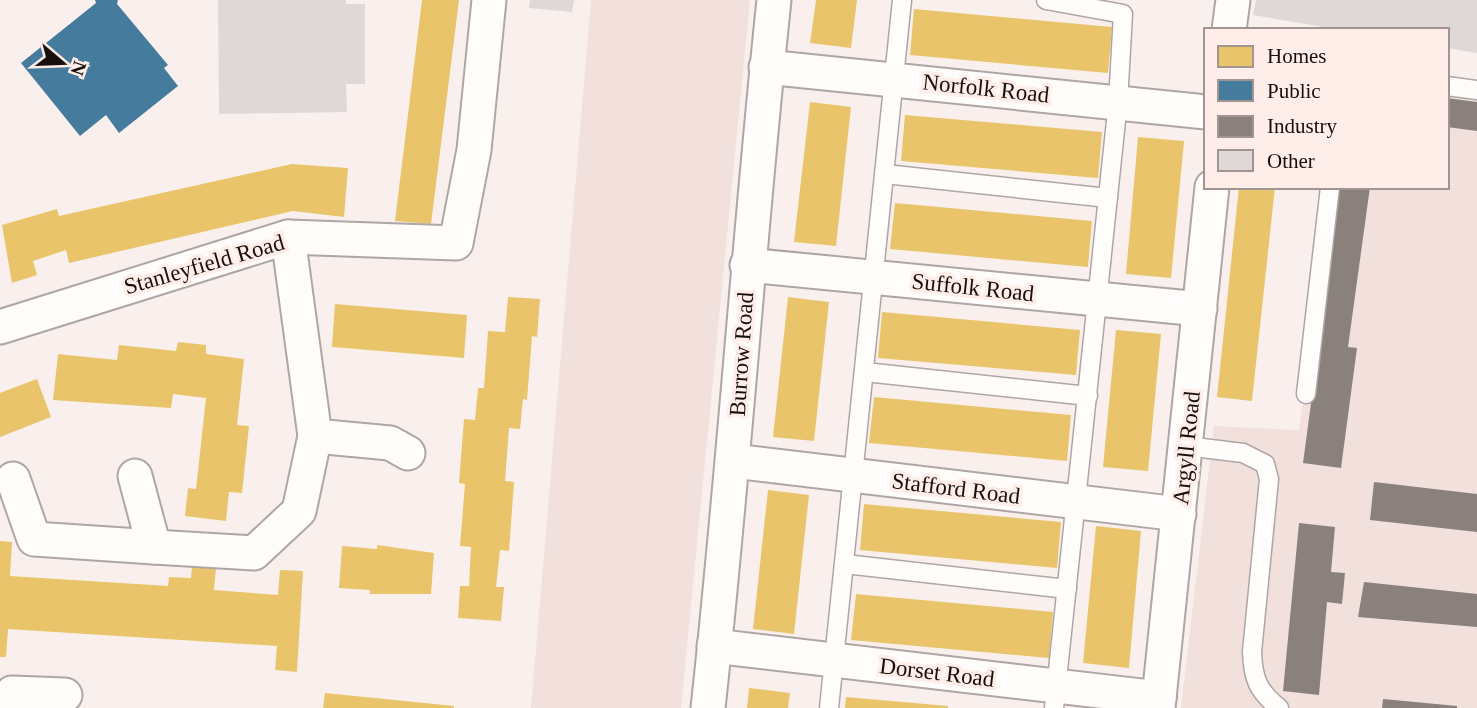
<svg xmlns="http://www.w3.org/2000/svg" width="1477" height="708" font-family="'Times New Roman',serif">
<rect width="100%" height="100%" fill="#f9f0ee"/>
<!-- built -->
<g fill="#f1e0dc">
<path d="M591 0H750L681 708H531Z"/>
<path d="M1447 89 1477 94V708H1181L1214 426 1299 430 1332 187H1447Z"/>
</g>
<!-- homes -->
<g fill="#e9c46a">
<path d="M422 0H459L431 224 395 221Z"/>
<path d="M816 0H857L851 48 810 43Z"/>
<path d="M914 9 1112 27 1108 73 910 55Z"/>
<path d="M810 102 851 107 836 246 794 242Z"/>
<path d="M905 115 1102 132 1098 178 901 161Z"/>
<path d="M1138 137 1184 141 1171 278 1126 274Z"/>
<path d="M292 164 348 168 344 217 293 211 69 263 66 250 33 261 37 275 12 283 2 225 57 209 59 216Z"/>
<path d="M1239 187H1275L1252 401 1217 397Z"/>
<path d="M895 203 1092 221 1088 267 890 249Z"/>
<path d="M508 297 540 299 537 337 532 336 527 400 523 399 520 429 509 428 505 481 514 482 509 551 500 550 496 587H504L501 621 458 618 460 586H469L471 547 460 546 465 484 459 483 464 419 475 420 478 388H484L488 331 505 332Z"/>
<path d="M788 297 829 302 814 441 773 437Z"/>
<path d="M335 304 467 315 464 358 332 347Z"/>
<path d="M882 312 1080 330 1076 375 878 358Z"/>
<path d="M1116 330 1161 334 1148 471 1103 467Z"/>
<path d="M178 342 206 345V354L244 359 237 425 249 426 242 493 229 492 226 521 185 516 188 488 196 489 206 398 173 394 171 408 53 400 58 354 117 360 119 345 176 351Z"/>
<path d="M37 379 51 417 0 437V393Z"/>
<path d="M874 397 1071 415 1067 461 869 443Z"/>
<path d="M768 490 809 495 794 634 753 629Z"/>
<path d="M864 504 1061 522 1057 568 860 550Z"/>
<path d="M1096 526 1141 531 1129 668 1083 663Z"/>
<path d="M0 541 12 542 10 576 168 586 169 577 191 578 192 567 216 568 214 590 278 595 280 570 303 571 297 672 275 670 277 646 8 629 6 657H0Z"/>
<path d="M377 545 434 553 431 594H370V590L339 588 342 546 377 549Z"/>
<path d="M856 594 1053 612 1049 658 851 640Z"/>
<path d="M749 688 790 693 788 708H747Z"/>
<path d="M325 693 454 706V708H323Z"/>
<path d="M846 697 948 706V708H845Z"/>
</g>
<!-- public -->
<path fill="#457b9d" d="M95 0H118L117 4 168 65 164 68 178 86 119 133 106 115 80 136 21 63 96 3Z"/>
<!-- industry -->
<g fill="#8a817c">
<path d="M1447 98 1477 102V131L1447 127Z"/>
<path d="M1340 187H1370L1348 347 1357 348 1341 468 1303 463Z"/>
<path d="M1374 482 1477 494V532L1370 520Z"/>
<path d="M1299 523 1335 527 1331 572 1345 573 1342 604 1327 602 1319 695 1283 691Z"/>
<path d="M1364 582 1477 594V627L1358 617Z"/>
<path d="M1383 699 1457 706V708H1382Z"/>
</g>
<!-- building -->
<g fill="#e0d8d6">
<path d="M218 0H346V4H365V84H346L347 112 219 114Z"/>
<path d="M530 0H574L572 12 529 8Z"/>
<path d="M1256 0H1477V53L1447 48V30H1341L1253 15Z"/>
</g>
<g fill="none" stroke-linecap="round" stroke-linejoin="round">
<!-- service casing -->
<g stroke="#aea6a4" stroke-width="21">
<g id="service">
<path d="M1046 0 1123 14 1118 102 1054 708"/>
<path d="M1447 86 1477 90"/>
<path d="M885 174 1108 198"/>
<path d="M865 372 1088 396"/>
<path d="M1306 394 1330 187"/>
<path d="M1186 446 1243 453 1265 464 1269 479 1252 652C1253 679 1258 691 1279 708"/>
<path d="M845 564 1067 589"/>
<path d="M829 708 902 0"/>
</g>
</g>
<!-- minor casing -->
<g stroke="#aea6a4" stroke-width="37">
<g id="minor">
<path d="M1229 30 1233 0"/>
<path d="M766 67 1206 112"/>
<path d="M747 265 1200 309"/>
<path d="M0 327 288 237 456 243 474 150 489 0"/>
<path d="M315 436 390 443 408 453"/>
<path d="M734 461 1179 514"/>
<path d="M13 479 34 539 154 547 135 476"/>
<path d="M154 547 254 553 299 511 315 436 288 237"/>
<path d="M714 646 1159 698"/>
<path d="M1 708 12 693 65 695"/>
<path d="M708 708C734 472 749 236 774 0"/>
<path d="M1158 708 1212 187"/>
</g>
</g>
<!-- service -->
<use href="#service" stroke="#fefdfc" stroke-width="18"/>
<!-- minor -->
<use href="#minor" stroke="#fefdfc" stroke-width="33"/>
</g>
<g text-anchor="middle" stroke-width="7" stroke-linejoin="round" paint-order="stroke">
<!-- street labels -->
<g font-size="23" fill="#170f0e" stroke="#feede9">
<text transform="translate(986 88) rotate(6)" y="8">Norfolk Road</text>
<text transform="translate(204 264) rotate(-16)" y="8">Stanleyfield Road</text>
<text transform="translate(973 287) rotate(6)" y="8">Suffolk Road</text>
<text transform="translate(741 354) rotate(-86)" y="8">Burrow Road</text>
<text transform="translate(1186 448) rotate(-84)" y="8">Argyll Road</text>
<text transform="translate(956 488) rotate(7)" y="8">Stafford Road</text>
<text transform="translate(937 672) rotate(7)" y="8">Dorset Road</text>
</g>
</g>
<!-- legend -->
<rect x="1204" y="28" width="245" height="161" fill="#feede9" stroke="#a29491" stroke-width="2"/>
<rect x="1218" y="46" width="35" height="21" fill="#e9c46a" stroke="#a29491" stroke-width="2"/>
<text x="1267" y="63" font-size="21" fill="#170f0e">Homes</text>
<rect x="1218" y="80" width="35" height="21" fill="#457b9d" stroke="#a29491" stroke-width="2"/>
<text x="1267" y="98" font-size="21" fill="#170f0e">Public</text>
<rect x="1218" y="116" width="35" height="21" fill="#8a817c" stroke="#a29491" stroke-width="2"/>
<text x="1267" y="133" font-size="21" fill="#170f0e">Industry</text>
<rect x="1218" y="150" width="35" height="21" fill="#e0d8d6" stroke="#a29491" stroke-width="2"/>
<text x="1267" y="168" font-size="21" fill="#170f0e">Other</text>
<!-- north arrow -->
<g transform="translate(63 63) rotate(109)" stroke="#feede9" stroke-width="5" paint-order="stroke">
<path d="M0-5L12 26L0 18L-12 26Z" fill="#170f0e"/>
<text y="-10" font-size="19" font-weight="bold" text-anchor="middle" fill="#170f0e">N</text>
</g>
</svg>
